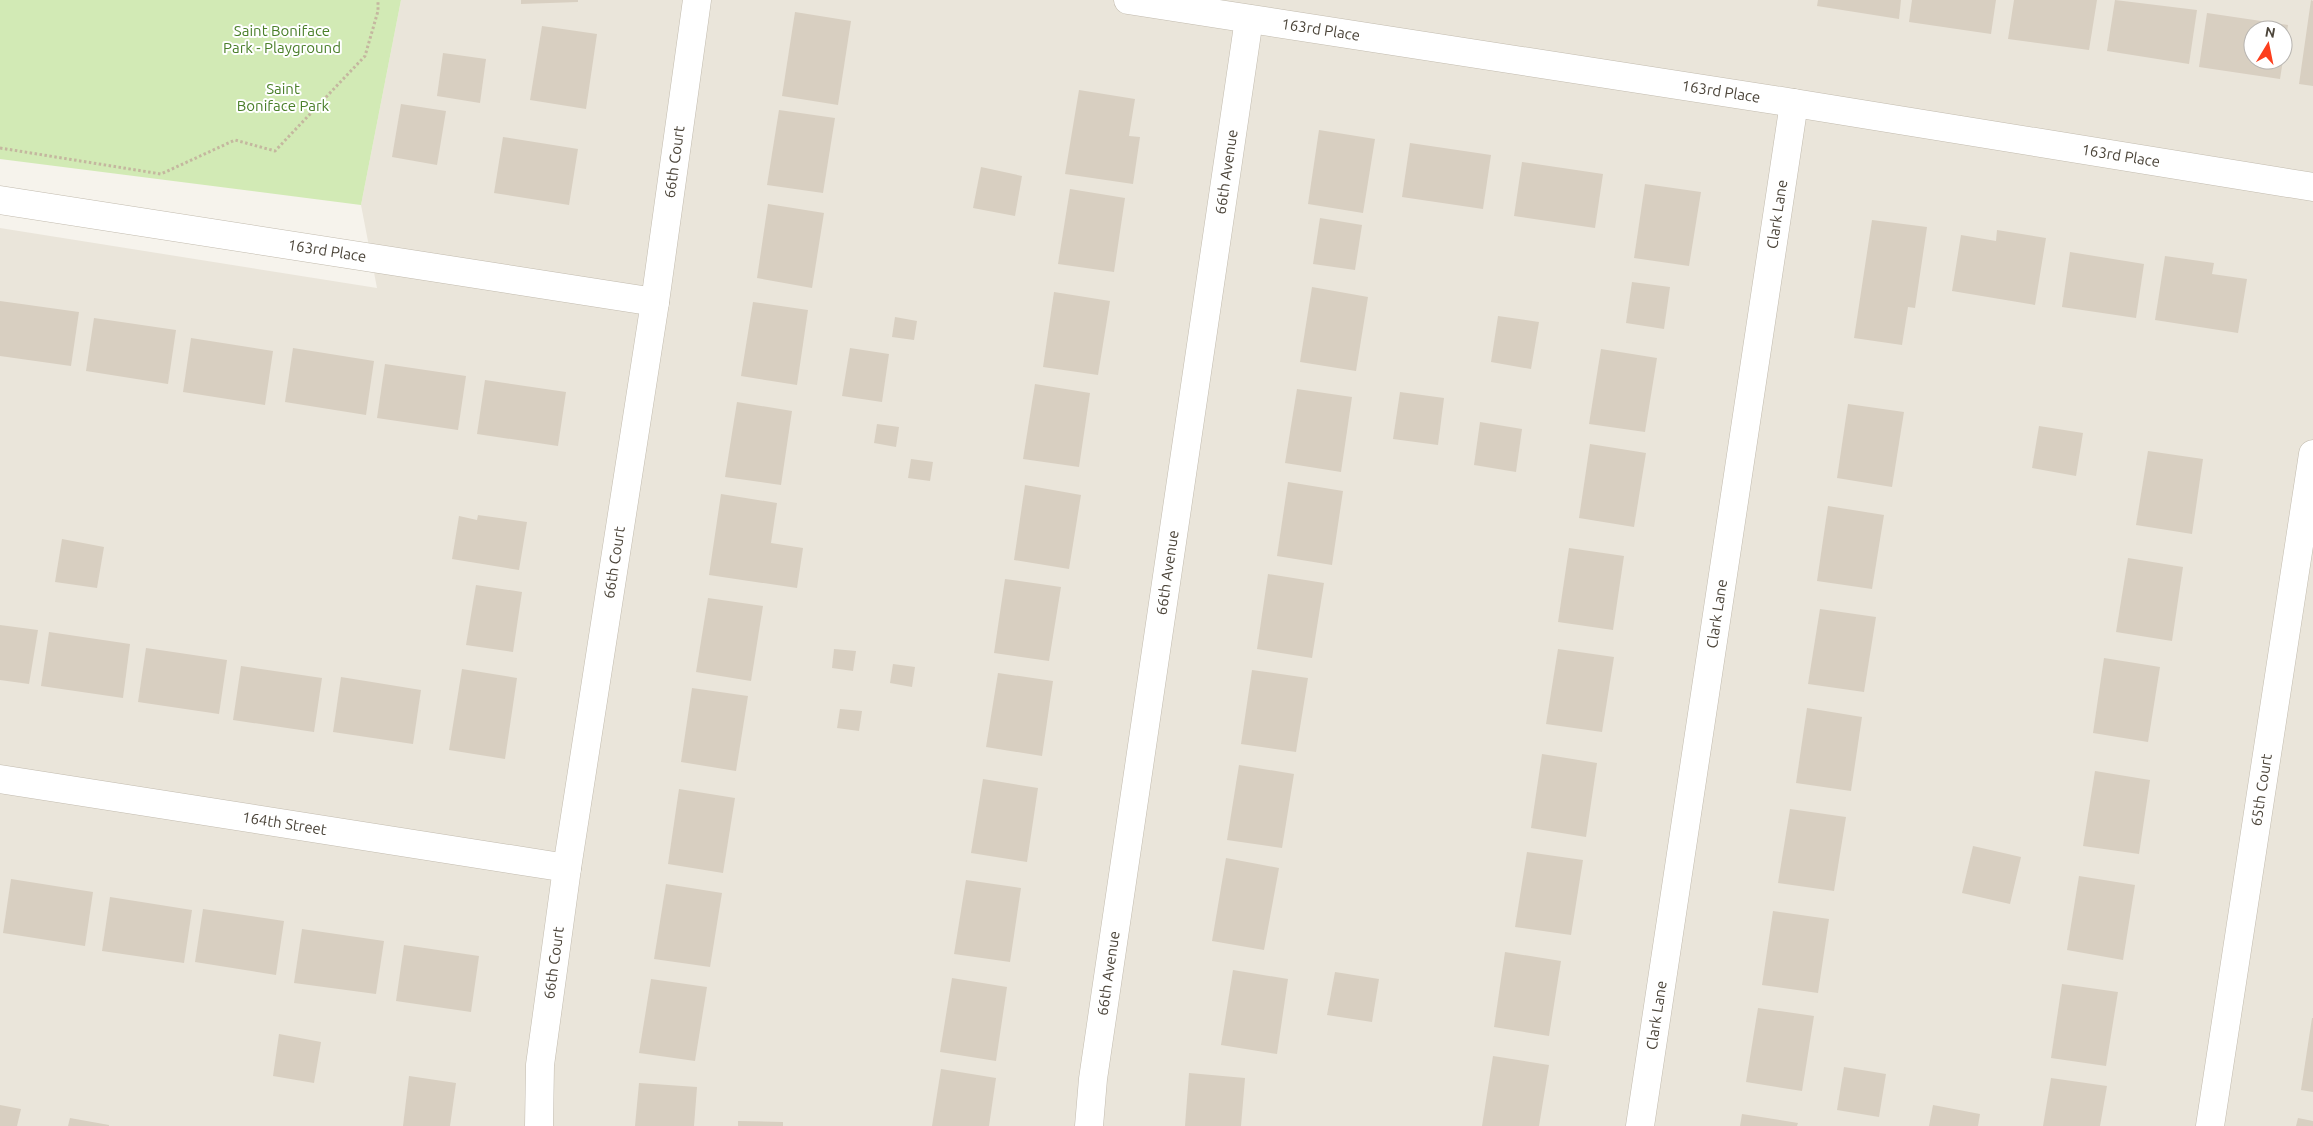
<svg xmlns="http://www.w3.org/2000/svg" width="2313" height="1126" font-family="Ubuntu,sans-serif">
<rect width="100%" height="100%" fill="#f6f3ec"/>
<!-- residential -->
<path fill="#eae5da" fill-rule="evenodd" d="M401 0H2313V1126H0V228L377 288 361 205ZM2253 30H2283V60H2253Z"/>
<!-- green -->
<path fill="#d2eab5" d="M0 0H401L361 205 0 159Z"/>
<!-- building -->
<g fill="#d8cfc1">
<path d="M521 0H578V2L521 4Z"/>
<path d="M1818 0H1901L1899 19 1817 6Z"/>
<path d="M1912 0H1996L1991 34 1909 22Z"/>
<path d="M2014 0H2097L2089 50 2008 39Z"/>
<path d="M2115 0 2197 10 2189 64 2107 51Z"/>
<path d="M2311 0 2313 1V86L2299 84Z"/>
<path d="M795 12 851 21 838 105 782 96Z"/>
<path d="M2207 13 2288 25 2284 53 2283 30H2253V60H2283L2280 79 2199 67Z"/>
<path d="M542 26 597 34 586 109 530 100Z"/>
<path d="M443 53 486 59 480 103 437 96Z"/>
<path d="M1079 90 1135 99 1129 136 1140 137 1133 184 1065 174Z"/>
<path d="M401 104 446 111 437 165 392 157Z"/>
<path d="M779 110 835 118 823 193 767 185Z"/>
<path d="M1319 130 1375 139 1363 213 1308 204Z"/>
<path d="M503 137 578 149 569 205 494 193Z"/>
<path d="M1410 143 1491 155 1483 209 1402 197Z"/>
<path d="M1522 162 1603 174 1595 228 1514 216Z"/>
<path d="M981 167 1022 176 1015 216 973 208Z"/>
<path d="M1645 184 1701 192 1689 266 1634 258Z"/>
<path d="M1070 189 1125 198 1114 272 1058 264Z"/>
<path d="M768 204 824 213 812 288 757 278Z"/>
<path d="M1320 218 1362 225 1355 270 1313 264Z"/>
<path d="M1872 220 1927 227 1915 308 1908 307 1902 345 1854 338Z"/>
<path d="M1997 230 2046 238 2035 305 1952 291 1961 235 1996 241Z"/>
<path d="M2070 252 2144 264 2136 318 2062 307Z"/>
<path d="M2165 256 2214 263 2212 274 2247 279 2238 333 2155 320Z"/>
<path d="M1632 282 1670 287 1664 329 1626 323Z"/>
<path d="M1312 287 1368 297 1356 371 1300 362Z"/>
<path d="M1054 292 1110 301 1098 375 1043 367Z"/>
<path d="M0 301 79 312 71 366 0 356Z"/>
<path d="M753 302 808 310 797 385 741 376Z"/>
<path d="M1498 316 1539 322 1531 369 1491 362Z"/>
<path d="M895 317 917 321 914 340 892 337Z"/>
<path d="M94 318 176 330 168 384 86 371Z"/>
<path d="M191 338 273 351 265 405 183 392Z"/>
<path d="M293 348 374 361 366 415 285 402Z"/>
<path d="M850 348 889 354 882 402 842 396Z"/>
<path d="M1601 349 1657 358 1645 432 1589 424Z"/>
<path d="M385 364 466 376 458 430 377 418Z"/>
<path d="M485 380 566 392 558 446 477 434Z"/>
<path d="M1035 384 1090 393 1079 467 1023 459Z"/>
<path d="M1297 389 1352 397 1341 472 1285 463Z"/>
<path d="M1400 392 1444 398 1438 445 1393 439Z"/>
<path d="M737 402 792 411 781 485 725 477Z"/>
<path d="M1848 404 1904 412 1892 487 1837 478Z"/>
<path d="M1480 422 1522 429 1516 472 1474 465Z"/>
<path d="M877 424 899 427 896 447 874 443Z"/>
<path d="M2039 426 2083 433 2076 476 2032 468Z"/>
<path d="M1590 444 1646 453 1634 527 1579 518Z"/>
<path d="M2148 451 2203 459 2192 534 2136 525Z"/>
<path d="M911 459 933 462 930 481 908 478Z"/>
<path d="M1288 482 1343 491 1332 565 1277 556Z"/>
<path d="M1025 485 1081 495 1069 569 1014 560Z"/>
<path d="M721 494 777 503 771 543 803 548 797 588 709 575Z"/>
<path d="M1828 506 1884 515 1872 589 1817 581Z"/>
<path d="M478 515 527 522 519 570 452 559 459 516 477 520Z"/>
<path d="M62 539 104 547 97 588 55 582Z"/>
<path d="M1569 548 1624 556 1613 630 1558 622Z"/>
<path d="M2128 558 2183 567 2172 641 2116 632Z"/>
<path d="M1268 574 1324 583 1312 658 1257 649Z"/>
<path d="M1005 579 1061 587 1049 661 994 653Z"/>
<path d="M476 585 522 592 513 652 466 645Z"/>
<path d="M708 598 763 606 751 681 696 672Z"/>
<path d="M1820 609 1876 617 1864 692 1808 684Z"/>
<path d="M0 625 38 630 29 684 0 680Z"/>
<path d="M49 632 130 644 123 698 41 686Z"/>
<path d="M146 648 227 660 219 714 138 702Z"/>
<path d="M834 649 856 651 853 671 832 668Z"/>
<path d="M1558 649 1614 657 1602 732 1546 724Z"/>
<path d="M2104 658 2160 667 2148 742 2093 733Z"/>
<path d="M893 664 915 667 912 687 890 683Z"/>
<path d="M241 666 322 678 314 732 233 720Z"/>
<path d="M462 669 517 678 505 759 449 750Z"/>
<path d="M1252 670 1308 678 1296 752 1241 744Z"/>
<path d="M998 673 1053 681 1042 756 986 747Z"/>
<path d="M341 677 421 690 413 744 333 732Z"/>
<path d="M692 688 748 696 736 771 681 762Z"/>
<path d="M1807 708 1862 717 1851 791 1796 783Z"/>
<path d="M840 709 862 711 859 731 837 728Z"/>
<path d="M1542 754 1597 763 1586 837 1531 828Z"/>
<path d="M1239 765 1294 774 1282 848 1227 840Z"/>
<path d="M2095 771 2150 780 2139 854 2083 846Z"/>
<path d="M983 779 1038 788 1027 862 971 853Z"/>
<path d="M679 789 735 798 723 873 668 864Z"/>
<path d="M1790 809 1846 817 1834 891 1778 883Z"/>
<path d="M1973 846 2021 857 2010 904 1962 893Z"/>
<path d="M1527 852 1583 860 1571 935 1515 927Z"/>
<path d="M1226 858 1279 868 1264 950 1212 941Z"/>
<path d="M2079 876 2135 885 2123 960 2067 950Z"/>
<path d="M11 879 93 892 85 946 3 933Z"/>
<path d="M966 880 1021 888 1010 962 954 954Z"/>
<path d="M666 884 722 893 710 967 654 959Z"/>
<path d="M110 897 192 910 184 963 102 951Z"/>
<path d="M203 909 284 921 276 975 195 962Z"/>
<path d="M1773 911 1829 919 1818 993 1762 985Z"/>
<path d="M302 929 384 941 376 994 294 983Z"/>
<path d="M404 945 479 956 471 1012 396 1001Z"/>
<path d="M1505 952 1561 961 1549 1036 1494 1027Z"/>
<path d="M1233 970 1288 979 1277 1054 1221 1045Z"/>
<path d="M1335 972 1379 979 1372 1022 1327 1015Z"/>
<path d="M952 978 1007 987 996 1061 940 1052Z"/>
<path d="M651 979 707 987 695 1061 639 1053Z"/>
<path d="M2062 984 2118 992 2106 1066 2051 1058Z"/>
<path d="M1758 1008 1814 1016 1802 1091 1746 1082Z"/>
<path d="M2312 1018H2313V1092L2301 1090Z"/>
<path d="M279 1034 321 1042 314 1083 273 1076Z"/>
<path d="M1493 1056 1549 1065 1539 1126H1482Z"/>
<path d="M1844 1067 1886 1074 1879 1117 1837 1110Z"/>
<path d="M941 1069 996 1078 989 1126H932Z"/>
<path d="M1189 1073 1245 1078 1241 1126H1185Z"/>
<path d="M409 1076 456 1083 450 1126H403Z"/>
<path d="M2051 1078 2107 1086 2100 1126H2043Z"/>
<path d="M639 1083 697 1087 694 1126H635Z"/>
<path d="M0 1105 21 1109 17 1126H0Z"/>
<path d="M1933 1105 1980 1114 1978 1126H1929Z"/>
<path d="M1742 1114 1798 1123 1797 1126H1740Z"/>
<path d="M70 1118 109 1125V1126H68Z"/>
<path d="M2298 1118 2313 1121V1126H2296Z"/>
<path d="M738 1121 783 1122V1126H738Z"/>
</g>
<g fill="none" stroke-linecap="round" stroke-linejoin="round">
<!-- minor casing -->
<g stroke="#c2bbae" stroke-width="29">
<g id="minor">
<path id="s1" d="M1128 0 1794 103 2313 187"/>
<path id="s2" d="M0 200 655 302"/>
<path id="s3" d="M0 779 567 868"/>
<path id="s4" d="M539 1126 540 1065 567 868 655 302 697 0"/>
<path id="s5" d="M1089 1126 1093 1079 1249 19"/>
<path id="s6" d="M1640 1126 1794 103"/>
<path id="s7" d="M2210 1126 2313 454"/>
</g>
</g>
<!-- path -->
<path stroke="#c4b79f" stroke-width="3" stroke-dasharray="2.5 2.5" stroke-linecap="butt" d="M0 148 161 174 235 140 275 151 365 56 378 11V0"/>
<!-- minor -->
<use href="#minor" stroke="#fff" stroke-width="28"/>
</g>
<g text-anchor="middle" stroke-width="4" stroke-linejoin="round" paint-order="stroke">
<!-- street labels -->
<g font-size="15" fill="#4b4439" stroke="#fff">
<text dy="5" stroke="none"><textPath href="#s1" startOffset="195">163rd Place</textPath></text>
<text dy="5" stroke="none"><textPath href="#s1" startOffset="600">163rd Place</textPath></text>
<text dy="5" stroke="none"><textPath href="#s1" startOffset="1005">163rd Place</textPath></text>
<text dy="5" stroke="none"><textPath href="#s4" startOffset="974">66th Court</textPath></text>
<text dy="5" stroke="none"><textPath href="#s5" startOffset="964">66th Avenue</textPath></text>
<text dy="5" stroke="none"><textPath href="#s6" startOffset="922">Clark Lane</textPath></text>
<text dy="5" stroke="none"><textPath href="#s2" startOffset="331">163rd Place</textPath></text>
<text dy="5" stroke="none"><textPath href="#s4" startOffset="569">66th Court</textPath></text>
<text dy="5" stroke="none"><textPath href="#s5" startOffset="559">66th Avenue</textPath></text>
<text dy="5" stroke="none"><textPath href="#s6" startOffset="518">Clark Lane</textPath></text>
<text dy="5" stroke="none"><textPath href="#s7" startOffset="340">65th Court</textPath></text>
<text dy="5" stroke="none"><textPath href="#s3" startOffset="288">164th Street</textPath></text>
<text dy="5" stroke="none"><textPath href="#s4" startOffset="164">66th Court</textPath></text>
<text dy="5" stroke="none"><textPath href="#s5" startOffset="154">66th Avenue</textPath></text>
<text dy="5" stroke="none"><textPath href="#s6" startOffset="112">Clark Lane</textPath></text>
</g>
<!-- park labels -->
<g font-size="15" fill="#4a7f2a" stroke="#fff">
<text x="282" y="36">Saint Boniface<tspan x="282" dy="17">Park - Playground</tspan></text>
<text x="283" y="94">Saint<tspan x="283" dy="17">Boniface Park</tspan></text>
</g>
</g>
<!-- north arrow -->
<g transform="translate(2268 45) rotate(10)"><circle r="24" fill="#ffffff" stroke="#b7b4b0"/>
<path d="M0-4L9 19L0 12L-9 19Z" fill="#fc3f1d"/>
<text y="-8" font-size="14" font-weight="bold" text-anchor="middle" fill="#4b4439">N</text>
</g>
</svg>
